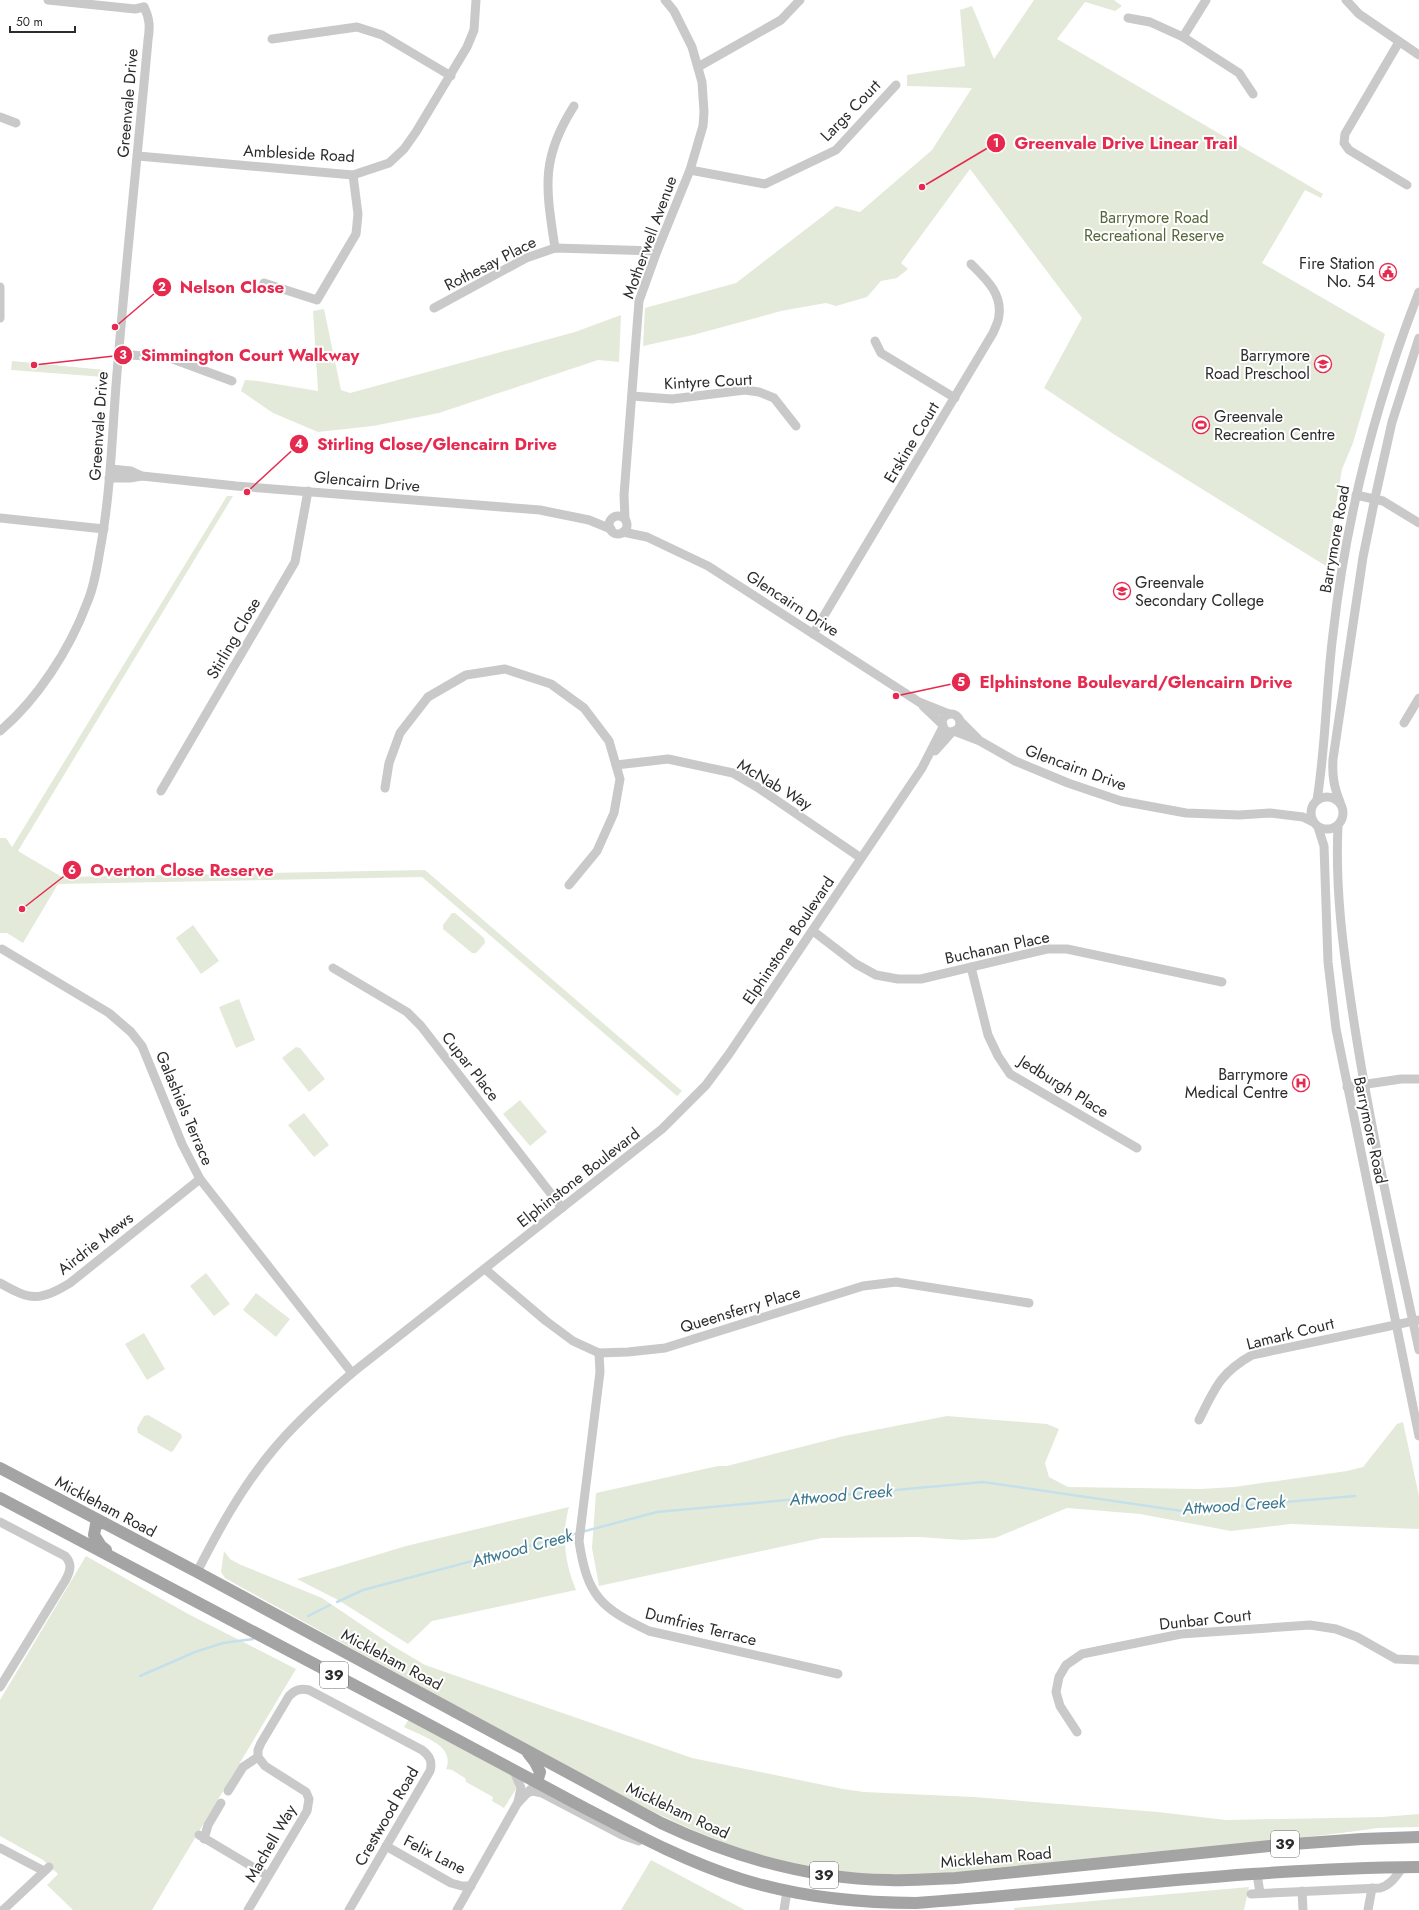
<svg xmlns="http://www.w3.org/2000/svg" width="1419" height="1910" font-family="Jost,sans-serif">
<rect width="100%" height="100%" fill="#fff"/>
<!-- green -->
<g fill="#e4ead9">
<path d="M1034 0H1114L1122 6 1115 11 1085 2 1057 39 1323 194 1321 198 1305 190 1262 263 1385 334 1353 443 1342 469 1326 566 1115 435 1044 388 1082 318 970 169 901 263 908 269 897 278 881 281 867 297 836 306 826 303 781 311 693 335 643 346 645 308 736 283 836 206 860 212 932 150 972 88 907 86V75L965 66 960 10 972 6 994 59Z"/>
<path d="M324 309 341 390 350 393 575 332 621 315 619 362 598 360 439 413 373 426 318 432 273 413 241 391 245 380 258 381 318 391 313 311Z"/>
<path d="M12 361 105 370 104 377 11 370Z"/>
<path d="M227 496H233L18 851 62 877 425 870 682 1091 677 1096 422 877 58 884 23 943 7 933H0V838H6L12 847Z"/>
<path d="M452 913H455L484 938 485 943 476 953H472L443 929V925Z"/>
<path d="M193 925 219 961 201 974 176 938Z"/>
<path d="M239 999 255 1040 236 1048 219 1007Z"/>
<path d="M296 1047 300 1048 325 1079 309 1092 282 1058Z"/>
<path d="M520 1100 547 1132 530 1146 503 1114Z"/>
<path d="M304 1113 329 1145 314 1157 288 1125Z"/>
<path d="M206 1273 230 1304 214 1316 190 1286Z"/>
<path d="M256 1293 290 1319 276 1337 243 1310Z"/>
<path d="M144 1333 165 1369 147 1380 125 1344Z"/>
<path d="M148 1415 181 1434 182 1437 173 1451 171 1452 138 1433 137 1428 144 1416Z"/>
<path d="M947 1416 1047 1424 1059 1429 1045 1463 1049 1477 1068 1487 1201 1489 1234 1487 1347 1471 1363 1467 1397 1424 1403 1422 1419 1496V1529L1291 1524 1231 1531 1140 1514 1067 1508 995 1538 962 1540 919 1537 822 1538 599 1586 592 1548 596 1493 718 1466H727L844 1436Z"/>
<path d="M569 1507C561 1536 565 1563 576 1590L432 1621 408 1644 338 1600 297 1579 406 1546Z"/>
<path d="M224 1551 230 1559 241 1565 322 1598 393 1646 425 1665 692 1758 843 1789 864 1792 974 1797 1158 1812 1226 1820 1382 1817 1419 1814V1827L1378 1828C1287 1841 1194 1847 1103 1857 1002 1867 896 1887 796 1864 703 1844 621 1795 538 1750 433 1693 329 1636 225 1578L221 1572Z"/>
<path d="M86 1556 190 1615 296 1669 152 1910H73L47 1885 58 1874 43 1860 0 1836V1700Z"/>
<path d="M409 1719 512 1773 516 1789 504 1808 492 1801 493 1797 466 1782 465 1778 452 1770 446 1769C456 1745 421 1736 404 1727Z"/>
<path d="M651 1860 745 1910H621Z"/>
<path d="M1249 1887 1244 1910H1014V1908Z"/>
</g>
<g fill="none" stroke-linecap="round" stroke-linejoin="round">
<!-- stream -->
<g stroke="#c4e0eb" stroke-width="2.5">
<path d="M337 1602 363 1590 657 1512 983 1482 1182 1511 1355 1496"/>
<path d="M308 1616 330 1605"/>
<path d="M140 1676 195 1652 223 1643 253 1639"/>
</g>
<!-- minor -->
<g stroke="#c9c9c9" stroke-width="9">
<path d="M48 0 135 9 144 7"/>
<path d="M1346 0 1359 14 1419 55"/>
<path d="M1128 18 1150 22 1183 37 1239 73 1253 94"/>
<path d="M1183 37 1206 0"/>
<path d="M272 39 357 27 382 35 451 76"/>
<path d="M1399 42 1345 134 1344 143 1349 150 1407 185"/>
<path d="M698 67 781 20 800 0"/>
<path d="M0 117 16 123"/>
<path d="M138 156 353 175 389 163 404 149 416 132 467 47 474 30 476 0"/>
<path d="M690 170 765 184 836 150 896 85"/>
<path d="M555 248C546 188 540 159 574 106"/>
<path d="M264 283 317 300 356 234 358 214 353 175"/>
<path d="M0 287V318"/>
<path d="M434 308 526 258 555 248 657 251"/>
<path d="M875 341 881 353 955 398"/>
<path d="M118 354 170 358 232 381"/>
<path d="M632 396 672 399 745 390 759 392 774 398 796 426"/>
<path d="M111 469 131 471 142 476 236 486 540 510 589 520 611 529"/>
<path d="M109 478H130L142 476"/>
<path d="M1356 495 1383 501 1419 523"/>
<circle cx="618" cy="525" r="9"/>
<path d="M0 518 104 529"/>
<path d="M625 519 624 495 639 301 657 251 690 170 703 126 704 112 702 82 692 47 674 11 665 0"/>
<path d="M623 532 647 537 708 566 919 702 949 714"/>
<path d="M813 634 993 333C995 328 999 321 999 315 1002 293 985 278 971 264"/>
<path d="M923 706 943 725"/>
<circle cx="951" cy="723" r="9"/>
<path d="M960 721 978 739"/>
<path d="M1404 723 1419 698"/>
<path d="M0 731C37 700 70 649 87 603 94 587 97 568 100 550 111 492 112 432 117 373 126 262 138 151 148 40 150 27 150 19 144 7"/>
<path d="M954 731 980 741 1015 761 1068 783 1121 801 1186 813 1239 815 1270 813 1303 817 1313 822"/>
<path d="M935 751 952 732"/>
<path d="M616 765 668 759 733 773 757 787 861 858"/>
<path d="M385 788 389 763 400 733 428 697 466 675 505 669 551 684 584 708 609 741 620 779 614 813 597 851 569 885"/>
<path d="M161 791 295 562 308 491"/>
<circle cx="1327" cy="813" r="16"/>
<path d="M1317 800C1326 745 1326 689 1333 634 1346 518 1376 402 1419 292"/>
<path d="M1340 802C1334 787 1332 776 1333 759L1363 557 1375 498 1392 422 1419 338"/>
<path d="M1338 826C1335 888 1343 948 1352 1009 1369 1124 1395 1237 1419 1350"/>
<path d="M1318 827 1324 846 1328 962 1336 1029 1419 1436"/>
<path d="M813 931 856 964 876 975 898 979H921L1047 949H1067L1222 982"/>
<path d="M2 949 109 1013 131 1032 142 1046 182 1144 200 1179 352 1373"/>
<path d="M971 967 988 1035 998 1056 1010 1074 1137 1148"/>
<path d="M333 968 407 1012 421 1026 562 1208"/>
<path d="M1347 1087 1401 1079H1419"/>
<path d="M485 1269 546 1321 573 1341 599 1353 628 1352 665 1348 863 1286 896 1282 1029 1303"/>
<path d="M0 1283C30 1300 39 1302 70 1283L200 1179"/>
<path d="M599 1353 600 1372 579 1541C587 1595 600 1608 649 1631L838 1674"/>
<path d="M1199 1420C1215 1388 1220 1373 1252 1355L1419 1320"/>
<path d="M0 1522 65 1556C73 1564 70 1572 65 1581L0 1687"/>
<path d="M197 1572C219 1529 242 1487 273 1450 297 1421 324 1397 352 1373L662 1129 706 1085 729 1054 922 768 943 727"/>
<path d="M1077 1732 1060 1706 1056 1692 1059 1677 1066 1665 1082 1654 1181 1634 1310 1625 1336 1629 1357 1637 1396 1659 1419 1660"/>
<path d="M514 1771 521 1788 518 1802"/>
<path d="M228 1791 243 1767 258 1757"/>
<path d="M527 1793 533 1791 542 1793 622 1835 639 1841"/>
<path d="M199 1835 268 1876"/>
<path d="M204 1839 208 1825 221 1803"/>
<path d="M386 1846 451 1883 462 1886H471"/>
<path d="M0 1848 44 1871"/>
<path d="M1257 1874 1260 1893"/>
<path d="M1302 1891 1303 1910"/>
<path d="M1251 1894 1380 1888C1391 1885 1396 1876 1403 1867"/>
<path d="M3 1910 49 1867"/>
<path d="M248 1910 307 1811 309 1799 306 1792 265 1766 258 1757V1750L261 1743 289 1696C295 1690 300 1688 309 1690L422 1750C429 1755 433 1761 430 1771L349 1910"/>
<path d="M457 1910 517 1804 531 1789"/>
<path d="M784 1910 787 1891"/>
<path d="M1368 1910 1372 1888"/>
</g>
<!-- major -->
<g stroke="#a4a4a4" stroke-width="12">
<path d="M0 1468 197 1572 661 1823C733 1857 808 1879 889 1880 911 1881 934 1879 956 1878L1279 1845 1362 1839 1419 1837"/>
<path d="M0 1498C136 1570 272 1642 409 1714 466 1744 522 1775 579 1805 631 1832 684 1861 741 1879 798 1897 856 1903 916 1903 1084 1891 1251 1868 1419 1867"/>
<path d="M104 1523 96 1524 94 1535 101 1546 106 1550"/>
<path d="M528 1753 535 1762 540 1772 537 1782"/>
</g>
</g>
<!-- icons -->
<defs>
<g id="civic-ring" transform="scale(0.9)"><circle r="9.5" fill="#fff" stroke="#e62a4f" stroke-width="1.5"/><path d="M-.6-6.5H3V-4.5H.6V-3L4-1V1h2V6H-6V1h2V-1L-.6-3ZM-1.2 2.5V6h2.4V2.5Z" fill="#e62a4f"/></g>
<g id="school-ring" transform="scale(0.9)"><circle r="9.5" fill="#fff" stroke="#e62a4f" stroke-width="1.5"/><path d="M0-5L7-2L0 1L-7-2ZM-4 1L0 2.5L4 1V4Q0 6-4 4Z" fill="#e62a4f"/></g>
<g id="stadium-ring" transform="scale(0.9)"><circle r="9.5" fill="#fff" stroke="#e62a4f" stroke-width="1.5"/><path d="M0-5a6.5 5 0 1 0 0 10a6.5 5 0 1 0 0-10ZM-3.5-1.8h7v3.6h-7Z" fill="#e62a4f"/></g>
<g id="hospital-ring" transform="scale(0.9)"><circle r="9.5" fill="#fff" stroke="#e62a4f" stroke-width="1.5"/><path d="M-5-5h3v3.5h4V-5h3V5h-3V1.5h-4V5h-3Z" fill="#e62a4f"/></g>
</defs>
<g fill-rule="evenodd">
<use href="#civic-ring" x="1388" y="272"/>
<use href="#school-ring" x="1323" y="364"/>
<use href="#stadium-ring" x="1201" y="425"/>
<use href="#school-ring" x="1122" y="591"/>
<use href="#hospital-ring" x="1301" y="1083"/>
</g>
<g text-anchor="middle" stroke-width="4" stroke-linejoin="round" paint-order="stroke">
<!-- shield labels -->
<g fill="#fff" stroke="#6b6b6b" stroke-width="1">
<rect x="320" y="1662" width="28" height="26" rx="3"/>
<rect x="1271" y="1831" width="28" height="26" rx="3"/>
<rect x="810" y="1862" width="28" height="26" rx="3"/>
</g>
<g font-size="15" font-weight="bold" fill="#2c2c2c">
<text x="334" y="1680">39</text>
<text x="1285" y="1849">39</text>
<text x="824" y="1880">39</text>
</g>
<!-- street labels -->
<g font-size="16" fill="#2c2c2c" stroke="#fff">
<text transform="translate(127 103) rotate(-85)" y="6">Greenvale Drive</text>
<text transform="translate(850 110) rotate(-46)" y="6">Largs Court</text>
<text transform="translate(299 153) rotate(3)" y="6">Ambleside Road</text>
<text transform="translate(649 237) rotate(-70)" y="6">Motherwell Avenue</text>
<text transform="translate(490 263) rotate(-27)" y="6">Rothesay Place</text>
<text transform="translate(708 381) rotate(-3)" y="6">Kintyre Court</text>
<text transform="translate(98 426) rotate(-86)" y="6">Greenvale Drive</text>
<text transform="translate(911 442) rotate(-59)" y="6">Erskine Court</text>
<text transform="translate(367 481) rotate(5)" y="6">Glencairn Drive</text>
<text transform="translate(1334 539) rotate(-80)" y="6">Barrymore Road</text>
<text transform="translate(793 603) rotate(33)" y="6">Glencairn Drive</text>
<text transform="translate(233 638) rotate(-60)" y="6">Stirling Close</text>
<text transform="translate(1076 767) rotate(20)" y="6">Glencairn Drive</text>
<text transform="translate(775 784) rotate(31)" y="6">McNab Way</text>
<text transform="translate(788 940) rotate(-56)" y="6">Elphinstone Boulevard</text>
<text transform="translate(997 947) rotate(-12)" y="6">Buchanan Place</text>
<text transform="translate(471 1066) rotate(52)" y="6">Cupar Place</text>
<text transform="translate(1064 1086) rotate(32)" y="6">Jedburgh Place</text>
<text transform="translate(185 1108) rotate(67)" y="6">Galashiels Terrace</text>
<text transform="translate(1371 1130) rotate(78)" y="6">Barrymore Road</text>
<text transform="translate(578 1177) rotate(-38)" y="6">Elphinstone Boulevard</text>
<text transform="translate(95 1243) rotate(-38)" y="6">Airdrie Mews</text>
<text transform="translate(740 1309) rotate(-17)" y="6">Queensferry Place</text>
<text transform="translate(1290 1333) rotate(-14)" y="6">Lamark Court</text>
<text transform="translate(106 1506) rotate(28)" y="6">Mickleham Road</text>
<text transform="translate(1205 1619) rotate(-6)" y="6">Dunbar Court</text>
<text transform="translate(701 1626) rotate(14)" y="6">Dumfries Terrace</text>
<text transform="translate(392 1659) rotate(28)" y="6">Mickleham Road</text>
<text transform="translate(678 1810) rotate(25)" y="6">Mickleham Road</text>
<text transform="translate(386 1816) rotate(-60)" y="6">Crestwood Road</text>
<text transform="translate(270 1843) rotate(-60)" y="6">Machell Way</text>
<text transform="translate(435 1854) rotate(27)" y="6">Felix Lane</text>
<text transform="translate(996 1857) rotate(-5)" y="6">Mickleham Road</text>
</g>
<!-- park labels -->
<g font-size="16" fill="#546739" stroke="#fff">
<text x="1154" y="223">Barrymore Road<tspan x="1154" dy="18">Recreational Reserve</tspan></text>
</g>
<!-- poi labels -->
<g font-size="16" fill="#2c2c2c" stroke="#fff" text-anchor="end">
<text x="1375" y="269">Fire Station<tspan x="1375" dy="18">No. 54</tspan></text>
<text x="1310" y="361">Barrymore<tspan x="1310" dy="18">Road Preschool</tspan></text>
<text x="1214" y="422" text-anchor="start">Greenvale<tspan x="1214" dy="18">Recreation Centre</tspan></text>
<text x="1135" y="588" text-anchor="start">Greenvale<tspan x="1135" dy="18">Secondary College</tspan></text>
<text x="1288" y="1080">Barrymore<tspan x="1288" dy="18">Medical Centre</tspan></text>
</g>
<!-- water labels -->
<g font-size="17" font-style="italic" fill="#3a778e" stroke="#fff">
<text transform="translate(841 1495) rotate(-5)" y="6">Attwood Creek</text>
<text transform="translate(1234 1505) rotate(-4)" y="6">Attwood Creek</text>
<text transform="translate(522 1548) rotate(-15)" y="6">Attwood Creek</text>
</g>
</g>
<!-- callouts -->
<path fill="none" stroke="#e62a4f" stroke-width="1.5" d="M922 187L996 143M115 327L162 287M34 365L123 355M247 492L299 444M896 696L961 682M22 909L72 870"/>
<g fill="#e62a4f" stroke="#fff" stroke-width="1.5">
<circle cx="922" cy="187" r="4"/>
<circle cx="115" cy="327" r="4"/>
<circle cx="34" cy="365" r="4"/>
<circle cx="247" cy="492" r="4"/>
<circle cx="896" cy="696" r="4"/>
<circle cx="22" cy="909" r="4"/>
<circle cx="996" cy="143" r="10"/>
<circle cx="162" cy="287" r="10"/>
<circle cx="123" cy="355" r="10"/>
<circle cx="299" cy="444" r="10"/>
<circle cx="961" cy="682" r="10"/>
<circle cx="72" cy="870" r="10"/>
</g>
<g font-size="12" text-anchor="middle" font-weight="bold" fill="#fff">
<text x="996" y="147">1</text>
<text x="162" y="291">2</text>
<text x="123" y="359">3</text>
<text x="299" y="448">4</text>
<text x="961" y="686">5</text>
<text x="72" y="874">6</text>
</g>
<g font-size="17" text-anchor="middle" font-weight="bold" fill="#e62a4f" stroke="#fff" stroke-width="4" stroke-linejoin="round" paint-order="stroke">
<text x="1126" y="149">Greenvale Drive Linear Trail</text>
<text x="232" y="293">Nelson Close</text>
<text x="250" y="361">Simmington Court Walkway</text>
<text x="437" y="450">Stirling Close/Glencairn Drive</text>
<text x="1136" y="688">Elphinstone Boulevard/Glencairn Drive</text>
<text x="182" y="876">Overton Close Reserve</text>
</g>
<!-- scale -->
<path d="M10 26v6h65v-6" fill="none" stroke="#2c2c2c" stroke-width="2"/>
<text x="16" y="26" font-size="12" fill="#2c2c2c" stroke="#ffffff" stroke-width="3" paint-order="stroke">50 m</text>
</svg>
